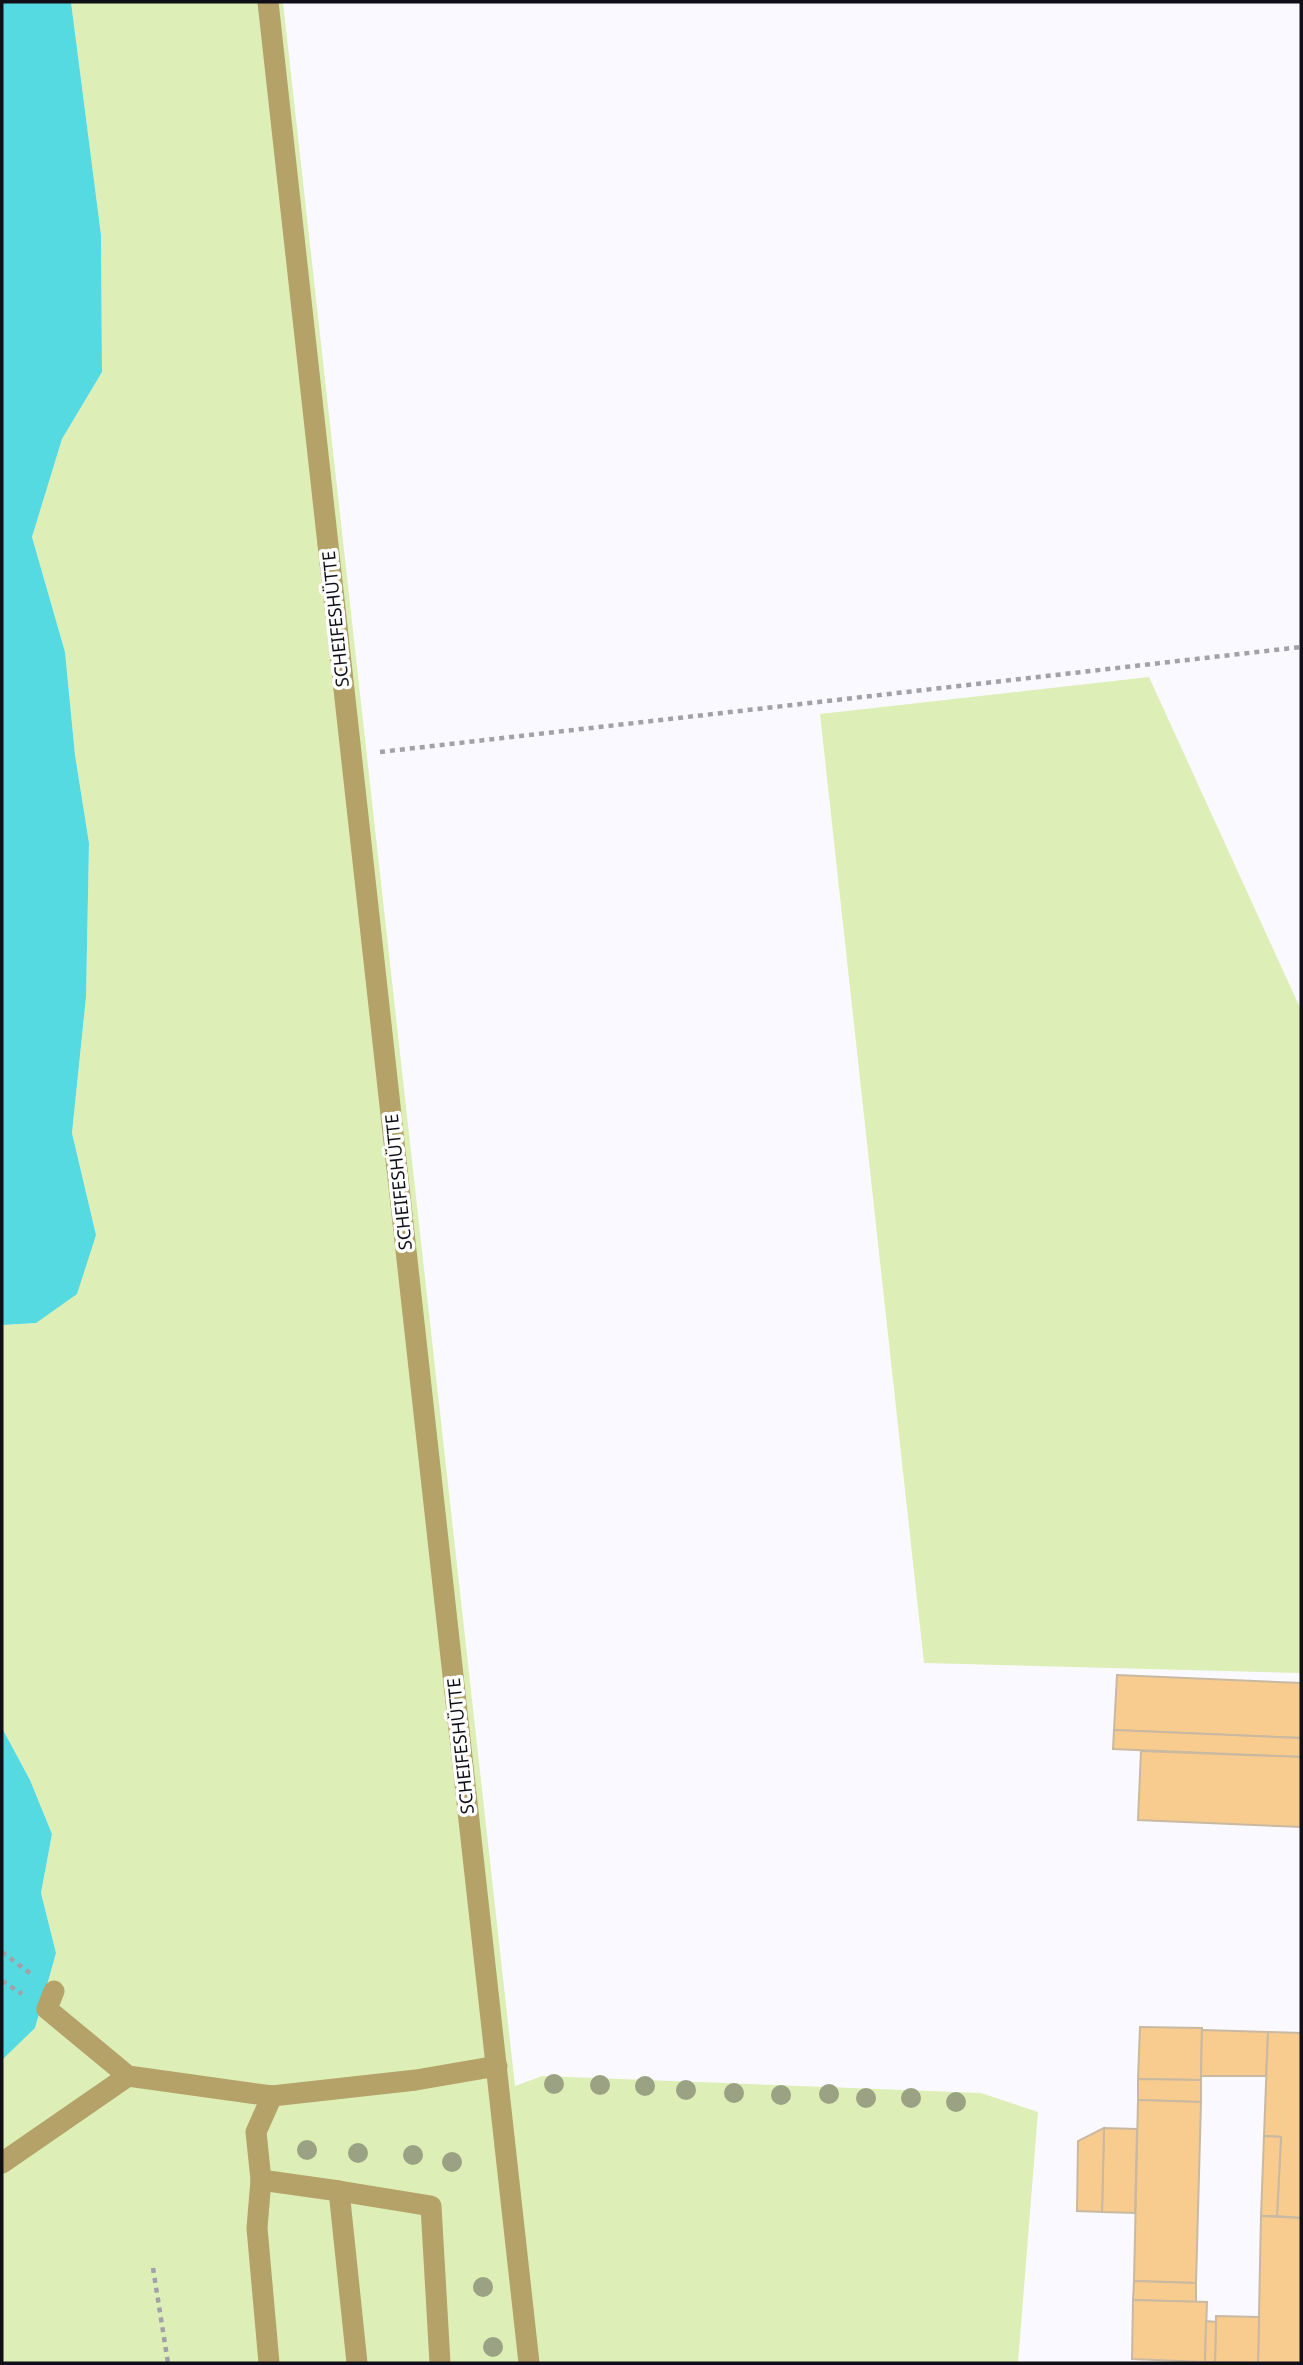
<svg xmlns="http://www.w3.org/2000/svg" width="1303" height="2365" font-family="'Noto Sans',sans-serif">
<rect width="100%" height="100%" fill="#faf9ff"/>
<!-- green -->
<g fill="#ddefb6">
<path d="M71 2H283L515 2086 542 2076 981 2093 1038 2112 1018 2363H2V2060L35 2028 56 1953 41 1893 52 1834 30 1780 2 1728V1325L36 1323 96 1235 72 1133 86 997 89 843 75 755 65 652 32 537 62 439 102 372 101 235Z"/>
<path d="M1149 677 1301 1010V1673L924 1663 820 714Z"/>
</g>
<!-- water -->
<g fill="#54dae0">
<path d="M2 2H71L101 235 102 372 62 439 32 537 65 652 75 755 89 843 86 997 72 1133 96 1235 77 1294 36 1323 2 1325Z"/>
<path d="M2 1728 30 1780 52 1834 41 1893 56 1953 35 2028 2 2060Z"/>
</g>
<!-- building -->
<g fill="#f8cc8f" stroke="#cab9a1" stroke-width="2">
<path d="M1117 1675 1301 1683V1738L1114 1730Z"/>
<path d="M1114 1730 1301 1738V1757L1113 1749Z"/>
<path d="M1141 1751 1301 1757V1827L1138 1820Z"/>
<path d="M1140 2027 1202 2028 1201 2080 1138 2079Z"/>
<path d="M1202 2030 1268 2032 1266 2076H1201Z"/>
<path d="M1268 2032 1301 2033V2218L1277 2216 1281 2137 1264 2136Z"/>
<path d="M1138 2079 1201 2080V2102L1138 2100Z"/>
<path d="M1138 2100 1201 2102 1196 2283 1134 2281Z"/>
<path d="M1104 2128 1137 2129 1135 2213 1102 2212Z"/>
<path d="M1104 2128 1102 2212 1077 2211 1078 2141Z"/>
<path d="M1264 2136 1281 2137 1277 2216H1261Z"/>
<path d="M1261 2216 1301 2218V2363H1258Z"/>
<path d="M1134 2281 1196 2283V2302L1133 2300Z"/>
<path d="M1133 2300 1207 2302 1205 2362 1132 2359Z"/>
<path d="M1216 2316 1259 2317 1258 2363 1215 2362Z"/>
<path d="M1206 2321 1216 2322 1215 2362H1205Z"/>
</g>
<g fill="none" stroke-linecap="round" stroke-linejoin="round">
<!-- path -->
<g stroke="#a2a1a8" stroke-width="4.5" stroke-dasharray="5 5" stroke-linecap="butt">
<path d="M380 752 1301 647"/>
<path d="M2 1952 31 1974"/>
<path d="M2 1981 22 1994"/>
<path d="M153 2268 168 2363"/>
</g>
<!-- minor -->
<g stroke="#b4a268" stroke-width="21">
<path d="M268 2 529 2363"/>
<path d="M54 1991 47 2009 128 2076 272 2096 416 2080 497 2066"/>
<path d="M2 2163 128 2076"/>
<path d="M261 2180 339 2191 357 2363"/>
<path d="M339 2191 431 2206 440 2363"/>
<path d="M269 2363 257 2228 261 2180 256 2132 272 2096"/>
</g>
</g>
<!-- trees -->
<g fill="#9aa283">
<circle cx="554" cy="2084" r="10"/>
<circle cx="600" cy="2085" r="10"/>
<circle cx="645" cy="2086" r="10"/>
<circle cx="686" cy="2090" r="10"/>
<circle cx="734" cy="2093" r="10"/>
<circle cx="829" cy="2094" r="10"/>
<circle cx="781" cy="2095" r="10"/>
<circle cx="866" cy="2098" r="10"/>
<circle cx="911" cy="2098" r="10"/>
<circle cx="956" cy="2102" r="10"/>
<circle cx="307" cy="2150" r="10"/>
<circle cx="358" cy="2153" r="10"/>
<circle cx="413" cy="2155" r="10"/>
<circle cx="452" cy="2162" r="10"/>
<circle cx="483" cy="2287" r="10"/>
<circle cx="493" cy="2347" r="10"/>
</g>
<g text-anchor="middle" stroke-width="7" stroke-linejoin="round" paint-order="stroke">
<!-- street labels -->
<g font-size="18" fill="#100e17" stroke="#fff">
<text transform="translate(336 619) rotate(-96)" y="6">SCHEIFESHÜTTE</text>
<text transform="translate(399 1182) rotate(-96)" y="6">SCHEIFESHÜTTE</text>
<text transform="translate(461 1746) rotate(-96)" y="6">SCHEIFESHÜTTE</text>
</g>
</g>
<!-- border -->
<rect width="1303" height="2365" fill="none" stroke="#100e17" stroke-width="7"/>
</svg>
